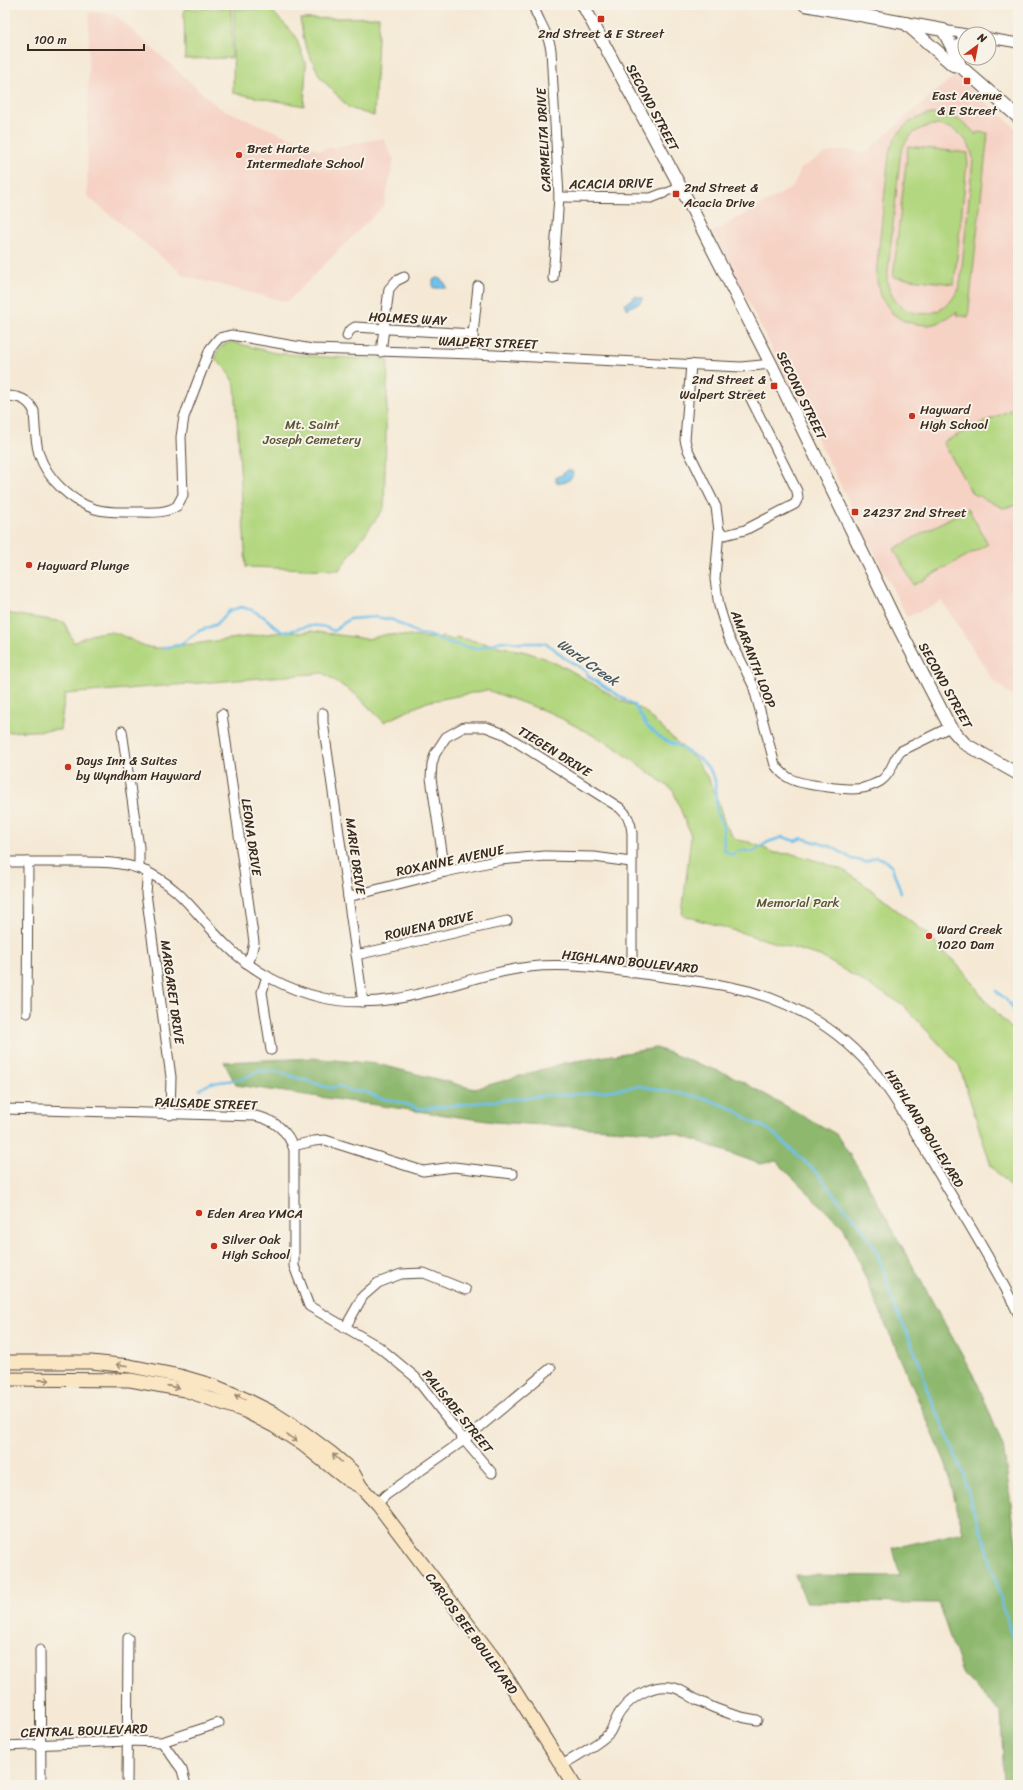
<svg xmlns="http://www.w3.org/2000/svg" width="1023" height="1790" font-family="Sriracha,sans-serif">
<rect width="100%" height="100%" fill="#f7f3e8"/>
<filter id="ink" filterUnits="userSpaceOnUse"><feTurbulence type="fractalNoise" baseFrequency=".025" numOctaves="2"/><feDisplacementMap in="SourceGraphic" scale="8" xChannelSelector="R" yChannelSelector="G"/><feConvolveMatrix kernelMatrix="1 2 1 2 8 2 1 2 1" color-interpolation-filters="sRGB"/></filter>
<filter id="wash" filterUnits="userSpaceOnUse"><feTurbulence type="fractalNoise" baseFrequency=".012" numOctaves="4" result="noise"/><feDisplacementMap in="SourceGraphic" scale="16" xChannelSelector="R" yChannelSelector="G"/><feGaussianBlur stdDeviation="0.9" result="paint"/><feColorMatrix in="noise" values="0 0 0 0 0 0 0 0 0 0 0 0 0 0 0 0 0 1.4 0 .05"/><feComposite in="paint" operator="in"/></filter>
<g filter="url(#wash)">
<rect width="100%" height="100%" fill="#f5e9d5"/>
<!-- built -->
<g fill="#f6d2c4">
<path d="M89 12 114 14 218 107 319 150 383 138 394 160 384 205 287 302 185 276 87 196Z"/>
<path d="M955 75 1018 130V701L992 679 942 601 907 617 713 232 793 187 801 168 826 153 846 150 866 152Z"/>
</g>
<!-- green -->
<g fill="#b3d780" stroke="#77804f" fill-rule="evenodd">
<path d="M231 8 232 58 185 59 184 9Z"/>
<path d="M234 9 271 10 295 35 306 65 304 106 233 93Z"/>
<path d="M379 17 374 116 349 108 320 77 305 45 300 19Z"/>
<path d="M932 114C950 114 965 120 976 135L977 132 988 133 968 317 957 315V312L938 323 928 325 915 324 904 321 893 314 880 296 876 275 889 154C894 132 910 117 932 114ZM939 125C958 128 970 140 973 159L961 277C955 324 894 327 887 280L900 158C903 137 919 125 939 125Z"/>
<path d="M908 146 968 153 954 284 893 277Z"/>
<path d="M232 342 275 353 325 357 388 359 384 508 339 570 246 567 235 385 226 369 215 359C218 348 221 345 232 342Z"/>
<path d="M1018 406V505L1003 508 972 493 943 442Z"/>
<path d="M968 508 988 544 914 585 894 549Z"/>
<path d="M5 613 64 622 74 643C85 635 109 628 121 635 133 640 146 649 159 648 170 648 181 644 193 644L289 631 300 633 311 631 367 639 388 634 431 638 443 637 453 640 456 637 526 652 544 658 568 669 622 701 643 710 698 762 709 780 718 801 724 822 731 834 737 840 749 842 775 853 793 854 821 862 845 871 869 888 918 927 927 933 940 949 954 961 974 984 979 993 1018 1036V1195L991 1166 959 1065 902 1004 820 956 682 915 691 836 673 790 613 746 551 713 487 690 427 702 384 722 355 694 323 673 65 694 60 730 5 732Z"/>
</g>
<!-- forest -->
<path fill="#8eb86e" stroke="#647146" d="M656 1048 732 1076 836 1134 859 1169 977 1382 1003 1446 1018 1555V1785H1004L1001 1712 963 1675 938 1603 806 1602 795 1575 900 1576 893 1548 963 1532 946 1464 844 1228 776 1161 760 1164 675 1133 494 1122 236 1085 224 1062 312 1058 378 1064 475 1089 564 1063Z"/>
<!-- water -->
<g fill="#70c1ec" stroke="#567685">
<path d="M436 278H439L445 283 446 288H433V280Z"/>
<path d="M635 296 643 298 640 303 634 305 628 309 624 305Z"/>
<path d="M566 470 572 471 573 474C571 481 563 485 556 482V477L562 475Z"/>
</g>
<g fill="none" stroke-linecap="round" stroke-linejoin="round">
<!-- stream -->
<g stroke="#70c1ec" stroke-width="2.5">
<path d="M163 649 166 647 180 645 199 631 217 624 229 611 241 607 252 610 264 617 282 632C294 631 308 624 319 626 324 626 329 629 334 631L349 619 376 617 393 620 419 634 427 635 453 644 477 649 502 641 520 643H544L552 647 563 657 586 671 588 676 594 680 634 705 647 726 662 739 676 745 700 759 710 770 715 780 717 815 723 825 724 850 731 855 741 850 753 852 768 842 783 837 795 841 802 838 832 847 852 859 866 862 876 857 883 859 892 867 901 893"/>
<path d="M996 991C1006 999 1015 1006 1016 1020 1016 1025 1015 1030 1018 1036"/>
<path d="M200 1089 211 1083 243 1079 258 1071 279 1072 330 1088 340 1086 352 1091H363L379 1098 396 1101 420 1109 549 1095 583 1094 640 1086 704 1098 733 1109 753 1122 766 1128 777 1136 819 1175 848 1212 861 1226 877 1252 891 1294 895 1310 902 1322 921 1367 927 1389 963 1472 971 1503 987 1548 1007 1622 1018 1651"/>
</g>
</g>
</g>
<g filter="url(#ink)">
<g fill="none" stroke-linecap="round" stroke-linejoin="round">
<!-- pedestrian casing -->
<g stroke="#574739" stroke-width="9">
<path id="pedestrian" d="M664 193 680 187"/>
</g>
<!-- minor casing -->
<g stroke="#574739" stroke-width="11">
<g id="minor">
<path d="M533 5C538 21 549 34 551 50L559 197 553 278"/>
<path d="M943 30 966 34"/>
<path d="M989 38 1018 43"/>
<path d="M559 197 651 198 664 193"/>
<path d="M347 336 349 331 355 327 473 334"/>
<path d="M381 352 389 289 396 281 404 277"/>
<path d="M474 354 473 334 478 286"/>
<path d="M691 364 685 440 687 448 716 507 719 531 715 579 719 606 728 635 753 685 775 765C780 771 784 776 791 779 802 785 851 791 863 788 870 786 878 784 883 779 892 772 893 759 901 751L950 727"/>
<path d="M5 396C19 396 28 399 34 411 35 425 35 441 39 454 47 479 71 501 95 509 108 513 122 512 135 512 149 512 165 514 177 506L183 495 181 437 184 417 210 349 219 338 231 335 312 349 474 354 741 367 771 364"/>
<path d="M719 531 725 535 745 530 795 504 798 498 797 491 750 397"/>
<path d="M323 713V722L363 1002"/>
<path d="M222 714 254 942 251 955 246 963"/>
<path d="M122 731 139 847V868"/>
<path d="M5 862C28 862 50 862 73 862 95 862 119 861 140 869 181 885 197 917 227 946 253 972 288 990 323 998 400 1014 456 976 529 967 574 962 619 971 664 977 686 980 709 982 731 987 792 999 848 1033 884 1084 905 1112 921 1144 939 1174 966 1220 995 1265 1018 1313"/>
<path d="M148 872 146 893 171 1077 170 1115"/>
<path d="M445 872 431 778 432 764 435 754 446 737 464 727H486L504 734 620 808C628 815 631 822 632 833V973"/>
<path d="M348 897 445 872 500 860 545 856 594 857 631 862"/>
<path d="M356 955 507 921"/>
<path d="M267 976 262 992 271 1050"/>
<path d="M27 1013 28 862"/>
<path d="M5 1109 255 1116C273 1119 289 1131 294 1150V1266L309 1306 379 1347 415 1377 464 1440 492 1473"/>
<path d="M293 1146 314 1141 325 1140 423 1171 454 1167 513 1174"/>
<path d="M345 1328 363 1296 378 1283 401 1274 424 1273 466 1290"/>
<path d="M377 1504 386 1495 464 1440 551 1368"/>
<path d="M40 1650 41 1785"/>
<path d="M162 1742 182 1770 186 1785"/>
<path d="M5 1746 128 1741 162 1742 219 1723"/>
<path d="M562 1765C572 1759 604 1741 610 1732 614 1725 616 1717 621 1711 633 1695 655 1683 675 1688 684 1691 691 1697 699 1701 717 1710 736 1717 757 1720"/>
<path d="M127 1785 128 1638"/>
</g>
</g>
<!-- tertiary casing -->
<g stroke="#574739" stroke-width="14">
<g id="tertiary">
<path d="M583 5 688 201 771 364 899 628 950 727 965 744 1018 774"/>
<path d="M805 5 943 30"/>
<path d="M905 23 953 65 960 66 1018 117"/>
<path d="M943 30 958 59 960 66"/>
<path d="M958 59 959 47 965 37"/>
</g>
</g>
<!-- secondary casing -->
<g stroke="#574739" stroke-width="15">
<g id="secondary">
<path d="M5 1362H91L130 1366 180 1376 214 1386 245 1399 275 1414 303 1432 331 1453 352 1471 361 1487 377 1504 496 1661 574 1785"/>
<path d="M5 1379 130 1380 185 1390 245 1411 274 1426 302 1444 346 1479 361 1487"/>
</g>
</g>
<!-- pedestrian -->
<use href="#pedestrian" stroke="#fff" stroke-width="7"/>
<!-- minor -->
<use href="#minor" stroke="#fff" stroke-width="9"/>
<!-- tertiary -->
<use href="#tertiary" stroke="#fff" stroke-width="12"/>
<!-- secondary -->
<use href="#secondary" stroke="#fbe6c4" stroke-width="13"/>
</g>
<!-- one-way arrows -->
<defs><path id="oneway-shaft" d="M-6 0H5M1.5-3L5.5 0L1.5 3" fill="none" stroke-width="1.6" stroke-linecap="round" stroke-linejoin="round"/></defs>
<g stroke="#9b8871">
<use href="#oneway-shaft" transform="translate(122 1365) rotate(-174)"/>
<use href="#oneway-shaft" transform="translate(44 1380) rotate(1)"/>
<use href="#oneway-shaft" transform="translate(173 1387) rotate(13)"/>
<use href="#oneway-shaft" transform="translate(240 1397) rotate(-157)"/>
<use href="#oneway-shaft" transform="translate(292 1438) rotate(31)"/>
<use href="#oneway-shaft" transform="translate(337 1458) rotate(-138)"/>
</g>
</g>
<!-- markers -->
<g fill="#c8321e" stroke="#f7f3e8" stroke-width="1.5">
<rect x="597" y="15" width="8" height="8" rx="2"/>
<rect x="963" y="77" width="8" height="8" rx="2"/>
<circle cx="239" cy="155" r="4"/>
<rect x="672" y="190" width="8" height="8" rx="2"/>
<rect x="770" y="382" width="8" height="8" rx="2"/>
<circle cx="912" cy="416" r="4"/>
<rect x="851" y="508" width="8" height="8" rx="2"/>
<circle cx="29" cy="565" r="4"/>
<circle cx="68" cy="767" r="4"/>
<circle cx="929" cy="936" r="4"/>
<circle cx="199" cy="1213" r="4"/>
<circle cx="214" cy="1246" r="4"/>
</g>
<g text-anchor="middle" stroke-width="4" stroke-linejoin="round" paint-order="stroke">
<!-- poi labels -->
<g font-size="13" fill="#3b2a1e" stroke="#f7f3e8" text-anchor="start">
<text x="601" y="38" text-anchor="middle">2nd Street &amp; E Street</text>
<text x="967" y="100" text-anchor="middle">East Avenue<tspan x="967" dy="15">&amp; E Street</tspan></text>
<text x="247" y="153">Bret Harte<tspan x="247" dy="15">Intermediate School</tspan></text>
<text x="684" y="192">2nd Street &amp;<tspan x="684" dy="15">Acacia Drive</tspan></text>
<text x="766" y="384" text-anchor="end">2nd Street &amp;<tspan x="766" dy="15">Walpert Street</tspan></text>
<text x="920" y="414">Hayward<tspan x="920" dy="15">High School</tspan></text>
<text x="863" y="517">24237 2nd Street</text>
<text x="37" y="570">Hayward Plunge</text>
<text x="76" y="765">Days Inn &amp; Suites<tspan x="76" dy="15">by Wyndham Hayward</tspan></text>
<text x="937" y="934">Ward Creek<tspan x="937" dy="15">1020 Dam</tspan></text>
<text x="207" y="1218">Eden Area YMCA</text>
<text x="222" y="1244">Silver Oak<tspan x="222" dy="15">High School</tspan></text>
</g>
<!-- street labels -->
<g font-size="13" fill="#3b2a1e" stroke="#f7f3e8">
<text transform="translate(653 107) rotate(62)" y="5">SECOND STREET</text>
<text transform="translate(543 140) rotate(-93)" y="5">CARMELITA DRIVE</text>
<text transform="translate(611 183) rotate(-1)" y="5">ACACIA DRIVE</text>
<text transform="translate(408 318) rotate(3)" y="5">HOLMES WAY</text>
<text transform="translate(488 342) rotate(2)" y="5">WALPERT STREET</text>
<text transform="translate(802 395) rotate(64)" y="5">SECOND STREET</text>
<text transform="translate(754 659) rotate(69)" y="5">AMARANTH LOOP</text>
<text transform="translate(946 685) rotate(61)" y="5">SECOND STREET</text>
<text transform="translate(555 751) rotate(32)" y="5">TIEGEN DRIVE</text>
<text transform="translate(252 837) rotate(82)" y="5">LEONA DRIVE</text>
<text transform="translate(356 856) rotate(82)" y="5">MARIE DRIVE</text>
<text transform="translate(450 860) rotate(-12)" y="5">ROXANNE AVENUE</text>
<text transform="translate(429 925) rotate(-13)" y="5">ROWENA DRIVE</text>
<text transform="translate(630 961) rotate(6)" y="5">HIGHLAND BOULEVARD</text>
<text transform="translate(173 992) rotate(82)" y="5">MARGARET DRIVE</text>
<text transform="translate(206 1103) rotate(2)" y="5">PALISADE STREET</text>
<text transform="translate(925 1128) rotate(58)" y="5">HIGHLAND BOULEVARD</text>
<text transform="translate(458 1411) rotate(51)" y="5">PALISADE STREET</text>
<text transform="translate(472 1633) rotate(54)" y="5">CARLOS BEE BOULEVARD</text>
<text transform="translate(84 1730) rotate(-2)" y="5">CENTRAL BOULEVARD</text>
</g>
<!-- park labels -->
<g font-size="13" fill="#595536" stroke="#f7f3e8">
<text x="312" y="429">Mt. Saint<tspan x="312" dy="15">Joseph Cemetery</tspan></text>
<text x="798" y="907">Memorial Park</text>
</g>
<!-- water labels -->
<g font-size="14" font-style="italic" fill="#4b575c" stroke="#f7f3e8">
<text transform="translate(588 662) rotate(35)" y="5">Ward Creek</text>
</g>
</g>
<!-- margin -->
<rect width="1023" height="1790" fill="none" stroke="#f7f3e8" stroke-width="20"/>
<!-- north arrow -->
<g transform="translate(977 46) rotate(32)"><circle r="19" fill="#f7f3e8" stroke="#aca397"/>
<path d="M0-3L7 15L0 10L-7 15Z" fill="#c8321e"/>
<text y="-6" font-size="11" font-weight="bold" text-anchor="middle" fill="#3b2a1e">N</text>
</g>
<!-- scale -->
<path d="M28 44v6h116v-6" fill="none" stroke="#3b2a1e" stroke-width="2"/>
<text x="34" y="44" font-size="12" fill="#3b2a1e" stroke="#f7f3e8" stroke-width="3" paint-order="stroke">100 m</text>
</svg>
